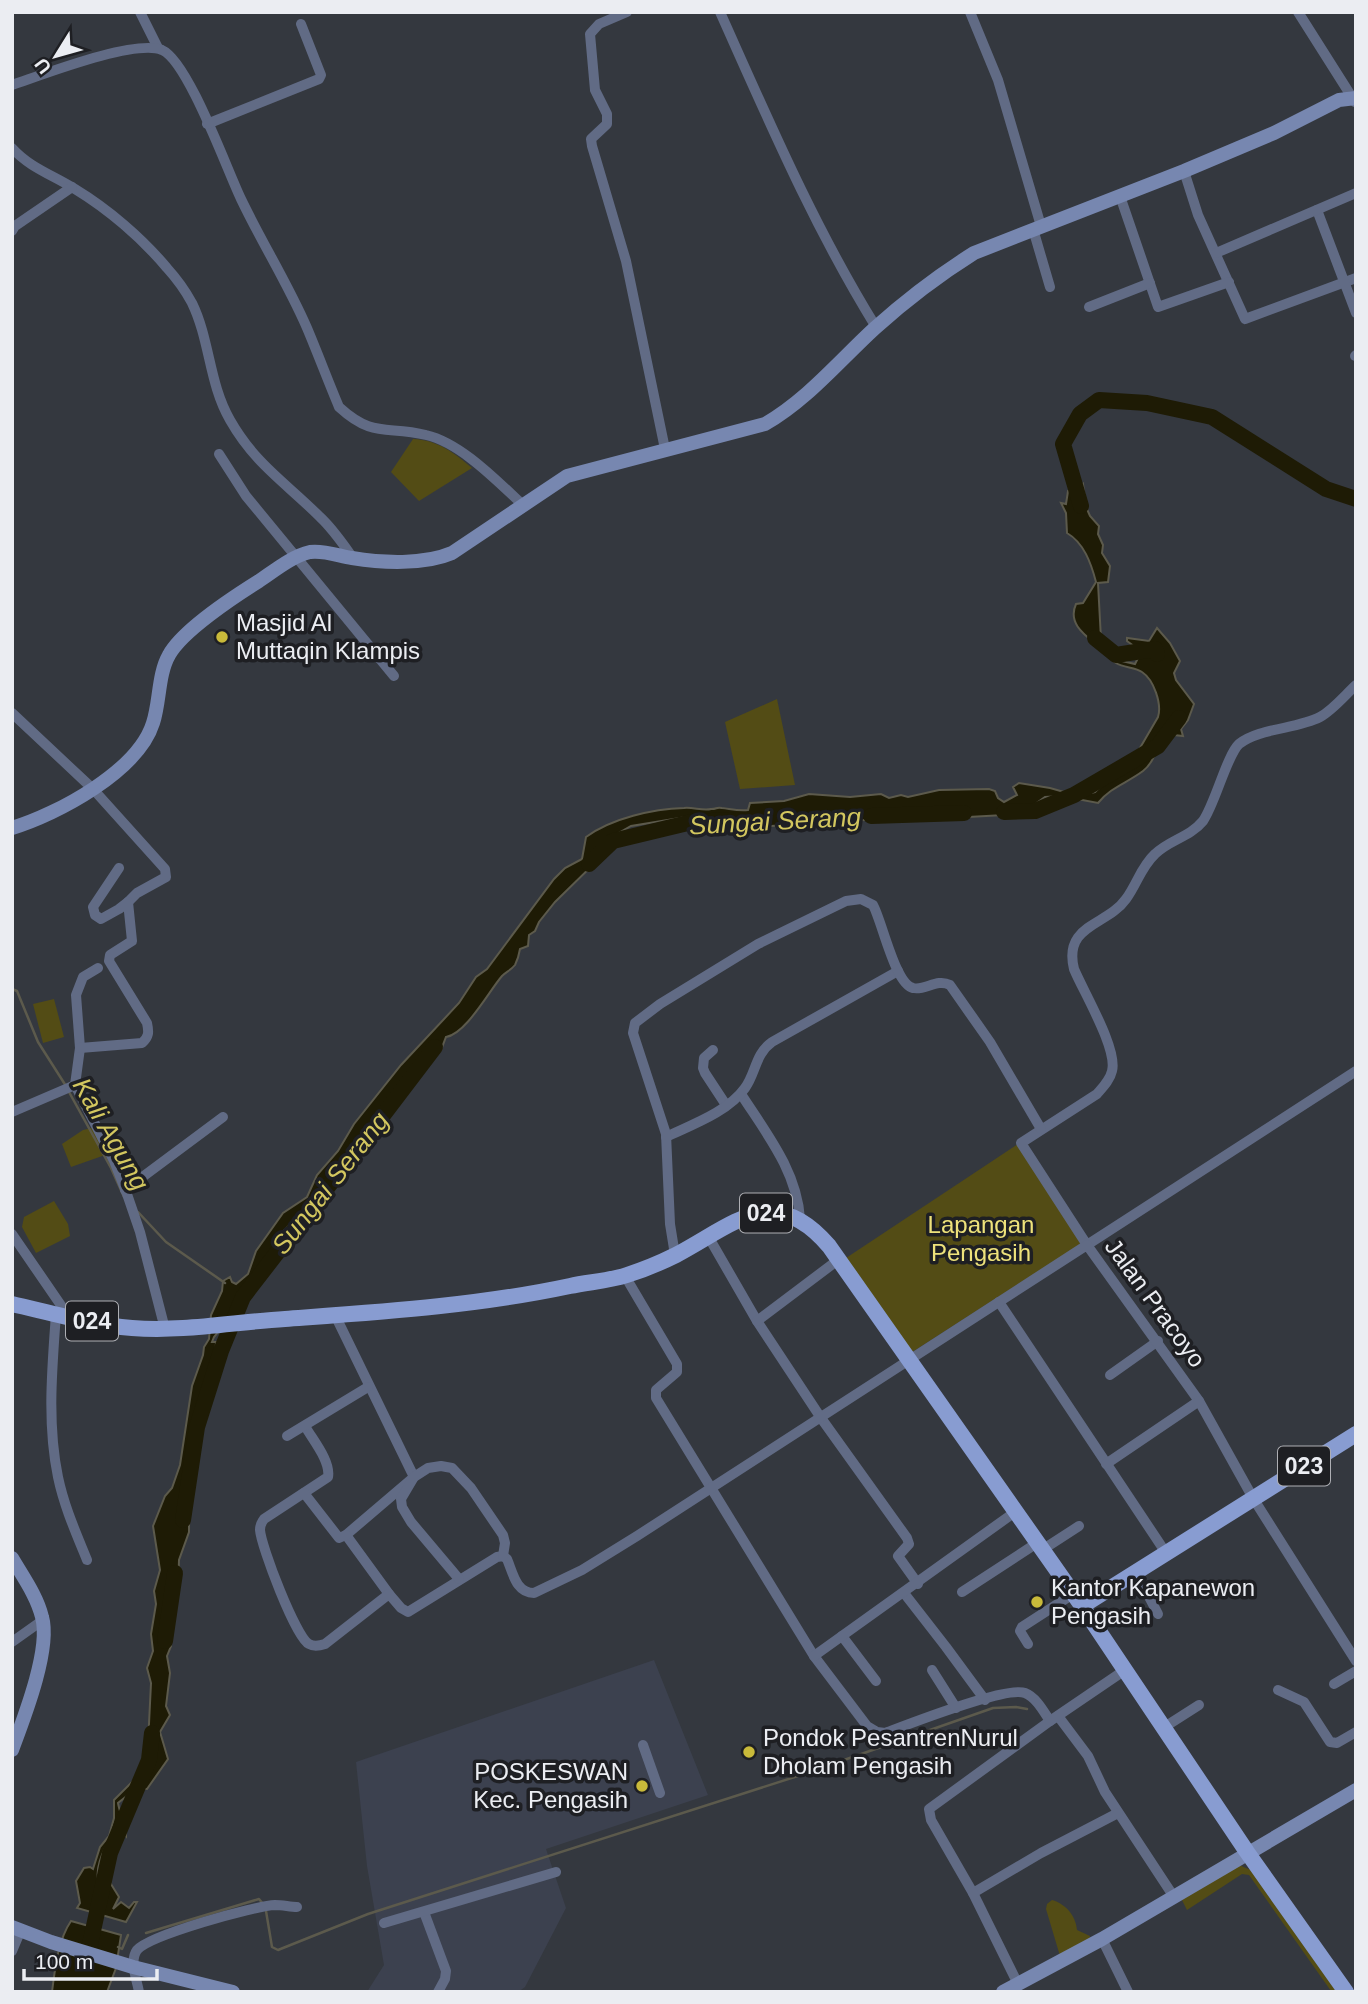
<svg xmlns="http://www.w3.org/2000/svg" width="1368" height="2004" font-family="Helvetica,sans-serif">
<rect width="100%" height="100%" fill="#34383f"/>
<!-- built -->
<path fill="#3c414f" d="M654 1660 708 1795 546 1849 566 1908 525 1987 518 1992H367L384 1965 367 1866 356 1762Z"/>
<!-- green -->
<g fill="#534c15">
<path d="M413 439C438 440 454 453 472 468L419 501 391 472Z"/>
<path d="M777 699 795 785 740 789 725 722Z"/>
<path d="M54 999 64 1037 43 1043 33 1004Z"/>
<path d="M96 1127 108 1154 71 1167 62 1144 83 1130Z"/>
<path d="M1018 1144 1081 1244 906 1356 843 1260Z"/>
<path d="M54 1201 68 1224 70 1236 36 1253 22 1227 24 1217Z"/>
<path d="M1239 1865 1253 1871 1340 1992 1331 1991 1249 1875 1242 1874 1187 1910 1182 1900Z"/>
<path d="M1052 1900C1066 1904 1076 1916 1077 1930L1090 1936 1089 1940 1060 1956 1046 1909 1047 1904Z"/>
</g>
<!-- water -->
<g fill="#1e1b05" stroke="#5c5a4c" stroke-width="2">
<path d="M1078 480V489L1083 484 1086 507 1090 516 1099 526 1098 534 1103 545 1102 553 1110 566 1108 582 1098 583 1101 639 1118 660 1135 664 1140 654 1135 647 1127 641V638L1149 641 1157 628 1170 643 1180 661 1174 673 1176 680 1194 704 1188 720 1181 729 1183 736 1165 734C1156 745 1156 761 1143 771 1127 783 1111 787 1098 803L1061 796 1045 797 1021 814 950 818 933 809 898 813 881 819 771 826 754 824 720 829 721 825 692 816 631 826 610 838 601 857 555 902 539 922 535 931 529 935 528 946 520 949C519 955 518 959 515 965 511 970 506 972 502 976 489 991 466 1034 446 1037L441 1050 418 1066 397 1091 392 1105 351 1162 316 1191 296 1219 277 1237 270 1256 253 1274 247 1287 244 1300 214 1337 212 1342H216L215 1363 198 1415 199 1429 191 1449 186 1474 184 1495 189 1511V1532L179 1560 178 1592 168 1593 166 1610 171 1646 167 1656 170 1673 166 1706 170 1715 160 1732 168 1759 147 1789 137 1788 118 1803C120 1815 126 1823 126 1836L118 1827 112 1845 106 1846C101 1856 96 1868 98 1879L111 1884 119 1897 113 1909 121 1902 129 1908 134 1902H137L126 1922 77 1908 80 1903 76 1881 84 1868 90 1867 93 1869 100 1847 109 1836 114 1818V1800L152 1762 148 1744 151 1683 147 1668 153 1651 151 1634 156 1604 154 1591 160 1570 153 1526 165 1496 172 1488 180 1465 192 1386 203 1355 204 1347 209 1339 211 1315 222 1291 223 1281 230 1277 232 1282 236 1284 248 1274 256 1251 283 1213 307 1197 317 1175 338 1151 354 1124 401 1065 459 1003 476 977 487 969 554 879 565 868 582 859 586 837C612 818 653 809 684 808 693 807 703 811 711 809 718 809 715 807 722 808 731 809 738 811 748 810L750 803 784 801 809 794 850 797 881 794 889 798 901 795 908 797 939 790 989 789 995 791 998 798 1004 802 1017 795 1013 787 1019 783 1050 788 1078 796 1095 792 1107 780 1130 765 1158 717C1162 704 1154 680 1142 672 1135 667 1124 668 1116 663 1111 660 1108 655 1104 651 1090 638 1066 626 1076 604L1083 603 1096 582C1091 563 1084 543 1067 533L1066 513 1061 503 1066 504 1068 491 1073 489Z"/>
<path d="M71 1921 121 1935 116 1968 107 1992H52C55 1968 58 1940 71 1921Z"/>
</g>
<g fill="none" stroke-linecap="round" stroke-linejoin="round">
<!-- stream -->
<g stroke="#5c5a4c" stroke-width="2.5">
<path d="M12 989 17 991 38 1042 66 1086"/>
<path d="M69 1092 111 1168 124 1197"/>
<path d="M138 1212 166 1242 225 1283"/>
<path d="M266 1911 272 1947 278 1950 368 1914 801 1775 993 1708 1016 1707 1027 1709"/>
<path d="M146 1933 259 1899 264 1905"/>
<path d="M118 1947 122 1949 128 1935"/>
</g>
<!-- river -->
<g stroke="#1e1b05" stroke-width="16">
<path d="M1081 506 1063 444 1080 414 1099 400 1147 403 1212 417 1326 489 1356 499"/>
<path d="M1095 638 1116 655 1155 649 1157 654"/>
<path d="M1004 812 1035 811 1074 795 1158 746 1179 718"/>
<path d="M871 816 964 813"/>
<path d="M589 864 613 841 692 822 730 820"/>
<path d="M381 1118 435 1047"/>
<path d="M183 1520 197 1427 221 1351 243 1297 350 1158"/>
<path d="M165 1641 175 1573"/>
<path d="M89 1949 110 1853 149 1760 152 1733"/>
</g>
<!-- street -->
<g stroke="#616b85" stroke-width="10">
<path d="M140 12 158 48"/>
<path d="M627 12 599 24 590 34 595 90 607 114V124L591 139 592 146 626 261 665 449"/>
<path d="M720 12C768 119 814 227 876 327"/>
<path d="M970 12 998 80 1041 226"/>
<path d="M1298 12 1355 102"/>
<path d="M12 85C42 75 134 39 162 50 188 61 227 170 241 199 262 243 288 284 307 328 318 354 328 381 339 407 374 439 387 425 426 435 461 443 497 481 523 505"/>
<path d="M207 124 319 79 321 75 301 24"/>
<path d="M12 148C30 168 53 175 75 189 108 209 142 238 167 268 177 279 185 290 192 303 210 340 209 384 230 420 255 464 285 482 320 517 333 529 343 544 353 558"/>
<path d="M1184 171 1198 215 1245 319 1356 278"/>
<path d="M1120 196 1158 307 1229 282"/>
<path d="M1317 210 1356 313"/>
<path d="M1033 229 1050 287"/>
<path d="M12 231 15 226 72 187"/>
<path d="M1216 253 1356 193"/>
<path d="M1089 307 1150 283"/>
<path d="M1355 356 1356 355"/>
<path d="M219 454 246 496 394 676"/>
<path d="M1356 685C1345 695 1333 710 1320 717 1297 729 1259 728 1239 744 1227 755 1215 804 1203 821 1190 837 1169 840 1155 854 1141 867 1137 884 1126 899 1107 926 1063 924 1074 969 1083 991 1118 1049 1112 1071 1110 1080 1103 1087 1097 1094L1021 1143 1087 1245 1356 1071"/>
<path d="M12 713 93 789 165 869 166 877 137 893 128 902"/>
<path d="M98 968 83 977 76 995 80 1048 75 1085 114 1161 127 1194 140 1232 165 1329"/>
<path d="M80 1048 142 1043C149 1037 149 1032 147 1023L109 961 110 955 132 941 128 902 119 909 101 919 95 915 93 907 119 868"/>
<path d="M713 1050 704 1058 703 1068 705 1073 726 1105"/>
<path d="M741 1094C766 1133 797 1171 800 1219"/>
<path d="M12 1112 75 1085"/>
<path d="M666 1137C691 1125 728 1112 745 1088 756 1073 755 1054 772 1042L898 971"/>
<path d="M125 1190 223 1117"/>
<path d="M12 1234 69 1317"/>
<path d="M708 1236 757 1321 821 1418 907 1538 909 1544 898 1556 918 1584"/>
<path d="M675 1255 670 1224 666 1134 633 1033 635 1023 660 1004 758 944 846 901 861 899 873 905C882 921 895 984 913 988 925 991 937 978 950 985L990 1042 1041 1129"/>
<path d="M625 1276 677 1364V1372L656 1390V1398L814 1656 867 1726 877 1732 885 1733C909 1724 1006 1686 1025 1693 1036 1697 1044 1712 1050 1721"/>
<path d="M999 1302 1166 1553"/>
<path d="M56 1314C52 1369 47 1424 58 1477 64 1506 76 1533 87 1560"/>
<path d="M335 1315 414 1477 346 1535 389 1594"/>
<path d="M757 1321 838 1260"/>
<path d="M1110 1375 1158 1341"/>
<path d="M305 1426C312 1439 331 1461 328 1477L264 1519C261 1524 260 1524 260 1530 261 1546 296 1638 309 1644 314 1647 319 1646 325 1644L389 1594 401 1608 408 1612 497 1557 503 1556 507 1559C513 1573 516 1593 534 1593L582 1570 637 1536 1087 1245 1199 1401 1253 1498 1356 1661"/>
<path d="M287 1436 368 1387"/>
<path d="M1106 1464 1199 1401"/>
<path d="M304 1493 339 1538 346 1535"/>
<path d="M1042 1550 1079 1526"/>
<path d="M1136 1572 1158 1614"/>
<path d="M459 1579 411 1522 402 1507 401 1499 414 1477 428 1468 441 1466 452 1468 471 1488 503 1535 505 1543 503 1556"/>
<path d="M962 1592 1037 1543"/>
<path d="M904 1593 946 1647 985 1700"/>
<path d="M842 1636 876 1681"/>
<path d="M12 1642 43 1620"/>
<path d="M1028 1644 1020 1631 1022 1627 1073 1594"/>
<path d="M814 1656 1015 1512"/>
<path d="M932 1670 956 1708"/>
<path d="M1334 1684 1356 1671"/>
<path d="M1278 1690 1304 1702 1330 1742 1337 1743 1356 1732"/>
<path d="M1058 1716 1088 1756 1105 1792 1174 1897"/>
<path d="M1163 1728 1199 1705"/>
<path d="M643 1745 660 1793"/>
<path d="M973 1893 1041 1853 1118 1813"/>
<path d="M424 1912 446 1971 445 1979 438 1992"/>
<path d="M384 1923 556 1872"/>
<path d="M1102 1939 1128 1992"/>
<path d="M12 1951 20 1932"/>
<path d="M1018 1984 973 1893 931 1820 929 1809 1050 1721 1125 1670"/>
<path d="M139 1992C137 1980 129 1961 137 1950 150 1935 254 1906 275 1905 283 1905 290 1907 297 1907"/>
</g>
<!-- secondary -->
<g stroke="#7787b0" stroke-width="14">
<path d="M12 828C58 814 138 771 153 723 160 702 158 674 169 655 182 631 235 596 259 581 274 571 292 556 310 552 324 550 339 556 352 558 382 563 424 565 452 553L567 476 765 424C807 400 839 361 875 328 905 301 939 275 974 253L1184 171 1274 133 1339 100 1356 98"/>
<path d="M12 1558C23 1577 37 1596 42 1617 51 1649 24 1718 12 1750"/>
<path d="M12 1927 51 1942 133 1967 233 1992"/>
<path d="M1003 1992 1102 1939 1356 1790"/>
</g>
<!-- primary -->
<g stroke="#889cd1" stroke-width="16">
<path d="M12 1304C51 1313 92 1325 132 1328 183 1332 234 1322 285 1319 380 1312 476 1306 570 1286 588 1282 609 1281 627 1275 643 1270 660 1263 676 1255 733 1225 774 1181 829 1246L1082 1606 1247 1852 1346 1992"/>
<path d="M1082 1606 1356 1434"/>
</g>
</g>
<!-- markers -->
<g fill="#c9ba3a" stroke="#1e1f23" stroke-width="2.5">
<circle cx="222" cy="637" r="7"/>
<circle cx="1037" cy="1602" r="7"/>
<circle cx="749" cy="1752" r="7"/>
<circle cx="642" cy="1786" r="7"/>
</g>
<g text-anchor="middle" stroke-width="7" stroke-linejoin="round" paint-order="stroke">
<!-- shield labels -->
<g fill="#1e1f23" stroke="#aeafb4" stroke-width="2">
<rect x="740" y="1193.5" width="52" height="39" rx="5"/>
<rect x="66" y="1301.5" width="52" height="39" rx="5"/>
<rect x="1278" y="1446.5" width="52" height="39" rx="5"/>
</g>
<g font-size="23" font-weight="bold" fill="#ebedf2">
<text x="766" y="1221">024</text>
<text x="92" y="1329">024</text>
<text x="1304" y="1474">023</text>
</g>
<!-- poi labels -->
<g font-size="24" fill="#ebedf2" stroke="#1e1f23" text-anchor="start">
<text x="236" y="631">Masjid Al<tspan x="236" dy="28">Muttaqin Klampis</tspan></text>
<text x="1051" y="1596">Kantor Kapanewon<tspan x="1051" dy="28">Pengasih</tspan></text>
<text x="763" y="1746">Pondok PesantrenNurul<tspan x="763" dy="28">Dholam Pengasih</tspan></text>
<text x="628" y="1780" text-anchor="end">POSKESWAN<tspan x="628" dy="28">Kec. Pengasih</tspan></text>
</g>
<!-- park labels -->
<g font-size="24" fill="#eee27b" stroke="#1e1f23">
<text x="981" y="1233">Lapangan<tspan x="981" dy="28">Pengasih</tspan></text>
</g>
<!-- street labels -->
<g font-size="24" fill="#ebedf2" stroke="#1e1f23">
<text transform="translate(1155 1303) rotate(54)" y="8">Jalan Pracoyo</text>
</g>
<!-- water labels -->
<g font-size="26" font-style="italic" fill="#d3c75f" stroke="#1e1f23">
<text transform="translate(775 821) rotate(-3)" y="9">Sungai Serang</text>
<text transform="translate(111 1134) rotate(60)" y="9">Kali Agung</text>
<text transform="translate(330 1183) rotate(-52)" y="9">Sungai Serang</text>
</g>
</g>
<!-- border -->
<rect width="1368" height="2004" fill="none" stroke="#ebedf2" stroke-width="28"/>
<!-- north arrow -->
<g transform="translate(56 56) rotate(233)" stroke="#1e1f23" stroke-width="5" paint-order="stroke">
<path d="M0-5L12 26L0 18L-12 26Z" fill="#ebedf2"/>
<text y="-10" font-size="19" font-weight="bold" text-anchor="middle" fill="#ebedf2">U</text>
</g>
<!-- scale -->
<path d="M24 1969v10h133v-10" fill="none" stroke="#ebedf2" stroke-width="3.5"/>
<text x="35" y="1969" font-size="21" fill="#ebedf2" stroke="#1e1f23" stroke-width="5" paint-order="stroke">100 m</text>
</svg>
